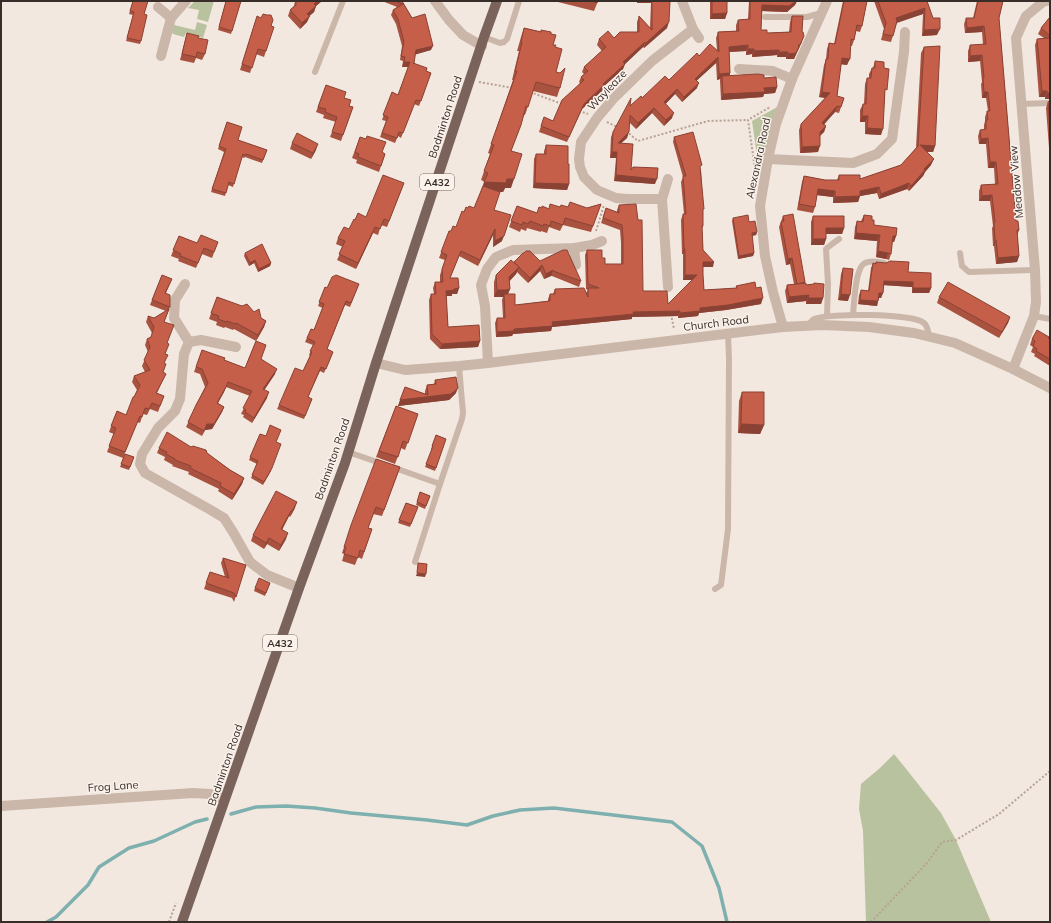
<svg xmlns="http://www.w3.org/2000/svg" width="1051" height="923" font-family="Mulish,sans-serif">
<rect width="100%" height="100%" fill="#f3e8df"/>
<!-- green -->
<g fill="#b9c29e">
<path d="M195 1H214L208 22 197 19 199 10 188 8Z"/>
<path d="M197 22 207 25 203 38 186 33 184 37 173 34 172 32 174 25 195 30Z"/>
<path d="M779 106 760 176 752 121Z"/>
<path d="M894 754 903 765 941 813 956 840 991 922H866L863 831 859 809 861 784 880 768Z"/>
</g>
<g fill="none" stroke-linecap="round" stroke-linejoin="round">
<!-- stream -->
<g stroke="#7db0ae" stroke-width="3.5">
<path d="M231 814 256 807 286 806 315 808 351 813 427 820 467 825 493 816 520 810 554 808 672 822 702 846 719 888 727 922"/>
<path d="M47 922 56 917 88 885 99 867 129 848 154 841 195 822 207 819"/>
</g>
<!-- path -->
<g stroke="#b7a194" stroke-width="2" stroke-dasharray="2 2" stroke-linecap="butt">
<path d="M479 82 513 88"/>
<path d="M530 92 562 104"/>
<path d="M579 111 588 114"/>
<path d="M607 122 617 127"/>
<path d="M626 131 638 141 708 121 748 120"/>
<path d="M755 169 748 120 770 107"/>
<path d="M596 231 604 205"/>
<path d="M671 314 674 329"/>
<path d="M169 922 176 903"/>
<path d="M871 922 927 863 942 842 956 840 999 814 1050 771"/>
</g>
<!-- service -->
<g stroke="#cbb7aa" stroke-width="6">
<path d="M765 17H807L821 13"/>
<path d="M484 37 500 43 504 42 507 39 519 1"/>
<path d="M315 72 343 1"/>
<path d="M1021 104 1050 103"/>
<path d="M960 253 962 266 969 272 1035 270"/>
<path d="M853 315C854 305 855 267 865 263 871 260 878 262 884 263"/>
<path d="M827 316 828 284 826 249 832 244 839 239"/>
<path d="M1034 316 1050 319"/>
<path d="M808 326C810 323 811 321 814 319 828 313 912 313 924 323 928 326 928 332 929 337"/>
<path d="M348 452 383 464"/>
<path d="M392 467 440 484"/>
<path d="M415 562 440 484 462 419 463 413 459 366"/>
<path d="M715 589 721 585 728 529 729 359 728 334"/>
</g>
<!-- minor -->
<g stroke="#cbb7aa" stroke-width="10">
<path d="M435 1 449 20 463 35 482 46"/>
<path d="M682 1 693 29 699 38"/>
<path d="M158 7 171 18"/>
<path d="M161 56 171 18 186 1"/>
<path d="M739 69 773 71 792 79"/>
<path d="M768 159 853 163 877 154 892 139 904 52 905 32"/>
<path d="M662 199H627L616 198 597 190 584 177 580 167 579 159 581 142 597 118 613 99 652 61 693 29"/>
<path d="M574 248 576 265"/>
<path d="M185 284 175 300 174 318 189 342 201 340 236 347"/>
<path d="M668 287 662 199 668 179"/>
<path d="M783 327 773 292 765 256 760 206 768 159 776 124 792 79 827 1"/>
<path d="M189 342 184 354 180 399 175 411 158 428 142 454 140 464 145 473 209 509 224 518 233 532 250 562 267 575 299 588"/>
<path d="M488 363 485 306 481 285 487 269 496 257 513 250 574 248 592 245 602 241"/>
<path d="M1013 369 1034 316 1036 302 1035 270 1016 38 1026 16 1043 2 1047 1"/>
<path d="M1 806 193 793 210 794 225 799"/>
</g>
<!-- tertiary -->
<path stroke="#cbb7aa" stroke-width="10" d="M376 363 405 370 459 366 488 363 783 327 822 325 869 327 914 333 955 343 1013 369 1050 388"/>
<!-- primary -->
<path stroke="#7a635b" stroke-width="10" d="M182 922 299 588 345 463 376 363 484 37 497 1"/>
</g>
<!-- wall -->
<g fill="#a95240">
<path d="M133 1H148L144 14 141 41 140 44 126 41 133 15 129 14Z"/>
<path d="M226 1H241L231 34 218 30Z"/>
<path d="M295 1H322L316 6 314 12 309 16 307 22 300 29 288 16 290 10 294 6Z"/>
<path d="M382 1H402L431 50 415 54 414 63 426 71 431 73 419 106 414 104 401 138 398 136 395 143 380 137 386 121 382 120 392 92 398 95 408 67H402L403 61 400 60 402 46 396 24 391 15 393 10 397 7Z"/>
<path d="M554 1H598L594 11Z"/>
<path d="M638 1H670L667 28 644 48 643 47 625 64 623 69 603 87 602 91 582 109 567 142 539 132 544 117 553 121 580 83 579 82 581 77 584 74 582 72 584 67 602 51 597 45 599 39 614 38 637 32V22L639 16 650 28 651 3H637Z"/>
<path d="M710 1H727V13L725 19H710Z"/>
<path d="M749 1H797L795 5 787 12 762 11 761 30 767 33 789 32 790 22 792 16 802 42 794 59H786V57H777V55L752 57V54L746 55V51L729 52 730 75 764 78 777 87 775 93 764 94 763 97 721 100 720 81V79L717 80 716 63 697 80V88L682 102 675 94 665 104 672 118 664 126 652 113 636 129 629 122 627 138 621 143 631 170 655 184 614 181 616 158H610L611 137 613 132 630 106 669 80 699 56 717 50 716 38 718 32 736 31V25L738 20 748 19Z"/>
<path d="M843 1H867L862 26 860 32 856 31 854 40 852 46H850L847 65 841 64 837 96 844 98 839 113 835 112 824 124 826 126 824 132 820 136 818 152 800 153 799 130 801 124 825 98 819 97 824 65 826 59 827 49 829 43 834 44Z"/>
<path d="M874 1H927L937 35 922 36 923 14 897 22 891 42 881 40 884 29Z"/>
<path d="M977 1H1003L999 18 1019 256 1017 262 996 264 994 246H993L992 228 993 226 990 201H979V191L981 185 995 184 994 168H988L986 144H979L978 136 980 130H984V125L985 121V117L987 111H988L986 98H982L981 84 982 82 980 61 968 62V51L970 45H983L982 32 965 33 964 24 966 18H973Z"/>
<path d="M1050 17V99H1045V97H1039L1035 45 1037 39 1044 38 1038 34 1041 28Z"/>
<path d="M255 22 271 26 266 51 264 57 256 54 250 73 240 70Z"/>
<path d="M524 28 551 34 553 45 555 47 556 72 560 88 557 97 533 91 525 115H524L511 151V188H505L503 192H497L494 210 502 241 493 247V235L478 266 459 256 450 278 459 288 457 294H452V296H446L448 327 480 341 478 347 440 349 430 339 429 300 431 294H434L433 288 435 282H440V275L445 260 439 258 449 231H451L456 227 464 212 468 208H474L485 182 481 180 490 154 488 153 513 80H512L519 51H517L521 37Z"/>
<path d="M187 33 198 38 205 54 202 60 196 58 194 63 180 60Z"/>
<path d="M924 47 935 146 933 152H926L931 165 925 172 923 176 909 191 907 189 879 199 877 193 860 196 858 202 833 203V197L817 195 815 207 813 213 797 210 802 182 804 176 825 180H837L839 175 860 179 901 165 916 148 921 53Z"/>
<path d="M875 61 884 68 885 96 881 135 865 134V122H860V110L863 104H864L865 84 867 78H869V74L872 68H873Z"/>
<path d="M326 85 344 98 349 106 353 107 341 141 330 137 336 122 323 118 324 115 316 112Z"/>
<path d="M1050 101V161L1046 108 1048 102Z"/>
<path d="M227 122 238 140 267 150 262 163 245 157 244 158 242 157 233 187 228 185 225 196 211 192 224 152 218 149Z"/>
<path d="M360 137 382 152 385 154 379 172 356 163 357 160 352 158Z"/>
<path d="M674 137 701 170 703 211V226L702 229 703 250 713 267H703V275L704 290 736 288V286L756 288 761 304 726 310 699 313 698 316 678 318V316L632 317V319L552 327 551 331 513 334 512 336 496 337 495 323 497 318H503L502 300 503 297H494V282L496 275 514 262 540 261 581 281 579 287 552 276H551L544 279 540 271 528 283 517 272 516 274 509 281 510 289 508 294 515 305 548 301V299L550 294H553L555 289 586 293 588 290 586 289 585 255 587 250 602 258 605 264H621V243L620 230 601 223 606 208 617 212V210L619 205 643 291 668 304 692 280H683V254H682L681 220 683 214H684L681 182 683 177 673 142Z"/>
<path d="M292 143 316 150 311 159 290 149Z"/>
<path d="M546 145 568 164 569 184 567 190 533 188 534 159 536 154H544V151Z"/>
<path d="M404 183 387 227 381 225 378 235 373 233 356 269 337 260 343 247 336 244 338 238 349 229 355 220 366 217Z"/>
<path d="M1050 198V215L1049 201Z"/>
<path d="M601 204 591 232 563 225 560 231 549 227 547 233 541 231V232L527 228 526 231 521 229 520 232 509 227 517 206 537 213 542 208 549 209 560 207 587 208Z"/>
<path d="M864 215 872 220 874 225 896 236 894 242H892L891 254 889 260 886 259 876 257 877 241 854 239 855 227 857 221H861Z"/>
<path d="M783 216 806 285 814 284V283L823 298 821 304H806V301L787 303 785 291 787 285 794 284 790 264 786 265 779 227Z"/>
<path d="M813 216 844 228 842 234H826V239L824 245H811V222Z"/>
<path d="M733 218 749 222 757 232 756 235 752 236 754 253 753 256 738 259 732 221Z"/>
<path d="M179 236 197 243 218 242 212 258 202 254 196 268 178 261 179 259 171 256Z"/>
<path d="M245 253 271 263 270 266 258 272 254 263 249 266 244 256Z"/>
<path d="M876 262 908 272 931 288 929 293H912V287L884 285 883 293 881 298H879L878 301 877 306 858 304 859 295 861 290 868 291 871 268 873 263 875 264Z"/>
<path d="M843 268 848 301 838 300 841 274Z"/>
<path d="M162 275 172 279 166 293 170 307 164 322 167 343 163 372 166 374 157 393 164 396 158 412 150 409 147 415 143 414 140 423 137 422 123 458 107 452 114 434 109 432 117 411 126 415 134 397 137 390 132 382 134 376 145 372 142 366 148 352 145 345 147 339 151 337 152 333 146 322 148 316 154 318 166 311 150 305Z"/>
<path d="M359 284 350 307 345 305 327 349 333 352 324 373 320 371 308 397 312 399 304 419 277 409 279 405 303 371 310 356 309 355 313 345 305 342 311 329 314 330 323 308 318 306 325 287 327 288Z"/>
<path d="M217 297 254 312 261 318 266 321 264 327 256 341 261 359 275 374 264 390 267 398 252 423 243 417 244 415 241 414 250 396 226 387 224 392 218 403 224 407 222 412 212 429 205 430 202 436 186 427 194 410 196 405 205 387 200 374 194 372 202 350 224 360 245 368 256 341 234 329 233 330 225 327 224 328 216 325 217 322 209 319Z"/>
<path d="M939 297 1010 317 1008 323 999 338 937 303Z"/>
<path d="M1048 338 1050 339V366L1034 356 1035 354 1031 352 1033 347 1030 345 1032 339Z"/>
<path d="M435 380 456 393 449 400 398 406 405 387 425 394V391L427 385 434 384Z"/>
<path d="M742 392 764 425 760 434 738 433 739 401Z"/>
<path d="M396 406 418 414 405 450 401 448 395 464 376 457Z"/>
<path d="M260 434 276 442 271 471 263 485 251 478 257 464 249 460Z"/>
<path d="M436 435 446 439 435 471 425 467 432 449H431Z"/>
<path d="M191 447 207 453 230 470 244 478 242 484 232 500 218 491 219 489 188 474 189 472 172 466 173 465 164 460 165 457 157 453 159 448Z"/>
<path d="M125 454 134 457 129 470 120 467Z"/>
<path d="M400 467 382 516 373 514 368 528 372 529 362 559 358 557 355 565 342 561 344 554 342 553 349 532Z"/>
<path d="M420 492 430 496 425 509 416 505Z"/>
<path d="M406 503 418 507 410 527 398 523Z"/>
<path d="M295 508 290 517 289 516 282 530 286 539 279 551 267 544 264 549 251 541 253 535Z"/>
<path d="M223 558 246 565 234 602 232 598 204 589 210 572 225 577 221 563Z"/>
<path d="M270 583 265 596 254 591 255 588Z"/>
</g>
<!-- shaded-wall -->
<g fill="#8a4234">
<path d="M317 1H322L316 6 314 12 305 20 307 14 314 4Z"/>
<path d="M638 1H651V3H637Z"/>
<path d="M797 1 795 5 787 12 760 11 762 5Z"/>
<path d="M925 8 923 14 894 24 896 18Z"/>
<path d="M727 13 725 19H710L712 14Z"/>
<path d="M310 16 307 22 300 29 302 23Z"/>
<path d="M669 22 667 28 644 48 646 43Z"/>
<path d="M984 26 982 32 965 33 967 28Z"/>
<path d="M940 29 937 35 922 36 924 30Z"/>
<path d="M804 36 794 59H786L788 54 798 45Z"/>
<path d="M645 42 643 47 625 64 623 69 603 87 602 91 582 109 567 142 584 104 603 84 623 62Z"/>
<path d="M748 45 746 51 727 52 729 47Z"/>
<path d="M433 46 431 50 414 55 416 50Z"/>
<path d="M748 49H754L752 54 746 55Z"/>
<path d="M779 50 777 55 752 57 754 51Z"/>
<path d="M779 52H788L786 57H777Z"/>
<path d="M982 55 980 61 968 62 970 56Z"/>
<path d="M718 57 716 63 693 84 695 79Z"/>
<path d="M842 58 850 59 847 65 840 64Z"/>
<path d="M404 62H410L408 67H402Z"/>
<path d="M730 73 728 79 722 76 720 79 717 80 719 74Z"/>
<path d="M699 83 697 88 682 102 684 97Z"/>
<path d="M777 87 775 93 764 94 763 97 721 100 723 94 764 88Z"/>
<path d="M677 89 675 94 662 108 664 102Z"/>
<path d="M1042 91H1047L1045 97H1039Z"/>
<path d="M822 92 830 93 828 98 819 97Z"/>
<path d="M984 92H988L986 98H982Z"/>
<path d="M1047 93H1050V99H1045Z"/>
<path d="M837 106 835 112 820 129 822 123Z"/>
<path d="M654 108 652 113 636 129 638 123Z"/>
<path d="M674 113 672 118 664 126 666 120Z"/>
<path d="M862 116H868L865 122H860Z"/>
<path d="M826 126 824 132 817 138 820 132Z"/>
<path d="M867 128 883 129 881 135 865 134Z"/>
<path d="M629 132 627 138 616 148 618 143Z"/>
<path d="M988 138 986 144H979L981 139Z"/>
<path d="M318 144 316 150 311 159 313 153Z"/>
<path d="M920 145 935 146 933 152 918 151Z"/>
<path d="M820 146 818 152 800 153 802 147Z"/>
<path d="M612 152H617L616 158H610Z"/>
<path d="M934 159 931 165 925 172 923 176 909 191 911 186 924 169Z"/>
<path d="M990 162H996L994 168H988Z"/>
<path d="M616 175 657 179 655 184 614 181Z"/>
<path d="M507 179H514L511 188H505L503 192 481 191 484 182Z"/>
<path d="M535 183 569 184 567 190 533 188Z"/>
<path d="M909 183 907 189 879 199 881 194Z"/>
<path d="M879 187 877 193 860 196 858 202 833 203 835 197Z"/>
<path d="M818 189 835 191 833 197 816 195Z"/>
<path d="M992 195 990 201H979L982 196Z"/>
<path d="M375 227 373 233 356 269 358 263Z"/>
<path d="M826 228H844L842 234H824Z"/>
<path d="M495 229 493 235 478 266 480 260Z"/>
<path d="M1017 230H1019L1017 236Z"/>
<path d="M757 232 756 235 751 236 752 233Z"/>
<path d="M856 233 880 235 877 241 854 239Z"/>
<path d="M504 236 502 241 493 247 495 241Z"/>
<path d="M893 236H896L894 242H891Z"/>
<path d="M813 239H826L824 245H811Z"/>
<path d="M995 240H996L994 246H993Z"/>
<path d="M684 249H685L683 254H682Z"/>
<path d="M878 251 888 253 886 259 876 257Z"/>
<path d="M754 253 753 256 738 259 739 256Z"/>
<path d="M1019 256 1017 262 996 264 998 258Z"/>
<path d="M792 258 790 264 786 265 788 259Z"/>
<path d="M255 260 254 263 249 266 250 263Z"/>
<path d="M703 262H714L713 267H701Z"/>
<path d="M271 263 270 266 258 272 259 269Z"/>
<path d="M542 265 540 271 528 283 530 278Z"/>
<path d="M519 267 516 274 507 284 509 277Z"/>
<path d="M553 270 551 276 544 279 546 274Z"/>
<path d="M685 275H697L695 280H683Z"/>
<path d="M884 281 913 282 912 287 882 285Z"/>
<path d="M459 288 457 294H452V296H444L446 291 454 289Z"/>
<path d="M913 288H931L929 293H912Z"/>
<path d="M510 289 507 296 503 297 504 294 503 297H494L497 290Z"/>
<path d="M879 293H883L881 298H877Z"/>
<path d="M841 294 850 295 848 301 838 300Z"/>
<path d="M809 295 806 301 787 303 789 297Z"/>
<path d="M763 298 761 304 726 310 699 313 698 316 678 318 680 313 700 308Z"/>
<path d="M808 298H823L821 304H806Z"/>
<path d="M860 300 878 301 877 306 858 304Z"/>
<path d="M680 311 678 316 632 317V319L552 327 551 331 513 334 512 336 496 337 497 332 552 322 633 312Z"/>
<path d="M1010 317 1008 323 999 338 1002 332Z"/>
<path d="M266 321 264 327 256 341 258 335Z"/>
<path d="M480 341 478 347 440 349 442 344Z"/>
<path d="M277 369 275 374 261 395 263 389Z"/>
<path d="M226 387 224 392 215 408 217 403Z"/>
<path d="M458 388 456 393 449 400 398 406 400 400 451 394Z"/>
<path d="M269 392 267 398 252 423 254 418Z"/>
<path d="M224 407 222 412 212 429 205 430 202 436 207 424Z"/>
<path d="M741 424 764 425 760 434 738 433Z"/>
<path d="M244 478 242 484 232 500 234 494Z"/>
<path d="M297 502 295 508 290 517 292 511Z"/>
<path d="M291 511 289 516 279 535 281 529Z"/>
<path d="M288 533 286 539 279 551 281 545Z"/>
<path d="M269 538 267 544 264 549 266 543Z"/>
<path d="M417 573 426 574 425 577 416 576Z"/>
</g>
<!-- building -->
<g fill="#c55f4a" stroke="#8a4234">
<path d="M133 1H148L144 14 147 15 141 41 127 38 134 12 130 11Z"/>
<path d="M226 1H241L232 31 219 27Z"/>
<path d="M296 1H317L314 4 316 6 307 14 310 16 302 23 290 10 296 5Z"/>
<path d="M395 1H402L412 18 425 14 433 46 416 50 414 63H413L427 68 426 71 431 73 421 101 416 100 403 133 399 132 397 138 382 133 388 117 383 115 392 92 398 95 410 62H404L405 57 401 56 404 42 398 19 393 10 403 4Z"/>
<path d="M591 1H598L597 3Z"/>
<path d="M652 1H670L669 22 646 43 645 42 623 62 625 64 603 84 604 85 584 104 569 137 541 126 544 117 553 121 562 100 584 80 581 77 588 71 584 67 606 47 599 39 608 31 614 38 620 32H639V16L652 30Z"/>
<path d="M712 1H727V13L712 14Z"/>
<path d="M750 1H796L789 6 762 5 761 30H767V33L791 32 792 16H803L802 32H803L804 36 800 45H798L799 47 796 53 788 54V52H779V50L754 51V49H748V45L729 47 730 73 719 74 718 57 695 79 699 83 684 97 677 89 664 102 674 113 666 120 654 108 638 123 630 115 629 132 618 143 633 144 631 170 633 167 658 168 657 179 616 175 617 152H612L613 132 631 98 630 106 641 96 642 98 665 76 669 80 697 53 699 56 710 44 719 52 718 32 739 31 738 20 750 19Z"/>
<path d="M844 1H867L862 26 857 25 854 40 851 39 850 59 842 58 837 96 844 98 841 107 837 106 822 123 826 126 820 132V146L802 147 801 124 830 93 822 92 826 59H828L829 43 835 44Z"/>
<path d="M878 1H927L933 18H940V29L924 30 925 8 896 18 897 21 893 36 883 34 886 23Z"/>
<path d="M978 1H1003L999 18 1016 221H1018L1019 230H1017L1019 256 998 258 996 240H995L994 223 995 222 992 195 982 196 981 185 998 184 996 162H990L988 138 981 139 980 130 986 129V120H988L987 111H990L988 92H984L983 78H984L982 55 970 56V45L986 44 984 26 967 28 966 18H974Z"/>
<path d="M263 14 267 15H271L273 20 271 26 274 27 266 51 258 49 252 68 242 64 257 16 261 18Z"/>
<path d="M1050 17V36L1041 28Z"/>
<path d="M524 28 541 32V30L551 32V34L556 35 553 45H556L555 47 562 49 556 72 560 73 565 68 560 88 536 82 528 107 526 106 521 125 511 151 522 154 514 179H507L506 183 484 182 488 173 484 171 494 145 491 144 517 71H515L522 42H521Z"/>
<path d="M187 33 199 36 198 38 208 40 205 54 197 52 196 57 182 54Z"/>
<path d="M1050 38V93H1047V91H1042L1037 39Z"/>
<path d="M940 46 935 146 920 145 934 159 924 169 925 170 911 186 909 183 881 194 879 187 860 191V196L835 197V191L818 189 815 207 799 204 804 176 825 180H839V175H860V179L901 165 919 145H918L924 47Z"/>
<path d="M875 61 884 62V68L889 69 887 90 885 89 883 129 867 128 868 116H862L863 104H866L867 78H871L872 68H875Z"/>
<path d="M758 74 764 75V78L776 77 777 87 764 88 765 92 723 94 722 76Z"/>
<path d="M326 85 346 92 344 98 351 100 349 106 353 107 343 135 332 132 337 117 325 112 326 109 318 107Z"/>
<path d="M1050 101V127L1048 102Z"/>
<path d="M227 122 242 127 238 140 267 150 263 160 246 154 245 155 243 154 234 184 229 182 226 193 212 189 226 149 219 146Z"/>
<path d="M693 132 702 165 700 166 704 209H703V226H702L703 250 714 262H703V275L704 290 737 288 736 286 755 282 756 288 761 287 763 298 728 305 700 308V311L680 313V311L633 312 634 314 552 322 553 326 514 329V331L497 332V318H505L504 294H515V305L550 301V294H555V289L584 288 588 297V288H599L588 284 587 250H602V258H605V264H623V237L622 225 603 218 606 208 619 213V205L636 204 638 220H642L643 291H667L668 304 697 275H685V249H684L683 214H686L683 176H686L674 137Z"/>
<path d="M297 133 318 144 313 153 292 143Z"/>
<path d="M367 136 386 142 382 152 385 154 381 166 358 157 359 154 355 152 360 137 366 139Z"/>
<path d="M546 145 568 146V164H569V184L535 183 536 154H546Z"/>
<path d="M383 175 404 183 389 221 384 219 380 229 375 227 358 263 339 254 345 241 338 238 344 227 349 229 354 219 355 220 358 213 366 217Z"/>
<path d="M483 186 500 192 494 210 511 215 504 236 495 241V229L480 260 461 251 450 278H458L459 288 454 289V290L446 291 448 327 479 325 480 341 442 344 432 334 431 294H436L435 282H443L442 269 447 255 441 252 449 231H451L453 226 456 227 462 211 464 212 466 207 468 208 469 206 474 208Z"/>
<path d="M570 202 587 208 601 204 593 226 565 218 563 225 551 221 550 226 544 224 543 226 530 221 528 224 523 222 522 225 511 221 517 206 537 213 539 207 542 208V206L549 209 550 204 560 207 561 205 568 207Z"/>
<path d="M793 214 805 282 797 284 792 258 788 259 781 222 784 221 783 216Z"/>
<path d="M748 215 749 222 755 221 757 232 752 233 754 253 739 256 733 218Z"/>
<path d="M864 215 872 216V220H874V225L897 228 896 236H893L891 254 888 253 878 251 880 235 856 233 857 221 863 222Z"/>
<path d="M813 216H844V228H826V239H813Z"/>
<path d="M201 235 218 242 214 252 204 248 198 263 180 256 181 254 173 250 179 236 197 243Z"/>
<path d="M262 244 271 263 259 269 255 260 250 263 245 253Z"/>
<path d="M563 250H567L581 281 553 271V270L546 274 542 265 530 278 514 262 523 253H524L526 251H530L540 261Z"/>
<path d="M511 260 519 267 509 277 510 289 506 290H497L496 275Z"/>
<path d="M890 261 909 262 908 272 931 273V288H913V282L884 281 883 293H879L878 301 860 300 861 290 869 291 873 263 876 264V262L886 263Z"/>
<path d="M843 268 853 269 850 295 841 294Z"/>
<path d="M162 275 172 279 165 293 170 295V307L152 300Z"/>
<path d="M336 275 359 284 351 303 346 301 327 349 333 352 326 369 321 367 308 397 312 399 305 416 279 405 295 368 303 371 312 352 310 351 315 342 307 338 311 329 314 330 324 304 319 302 325 287 327 288 332 277Z"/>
<path d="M948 282 1010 317 1002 332 939 297Z"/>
<path d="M806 283V285L814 284V283L824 284 823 298H808L809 295 789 297 787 285Z"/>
<path d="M217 297 242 306 247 304 254 312 259 309 261 318 266 321 258 335 236 323 235 324 227 321 226 322 218 319 219 316 211 313Z"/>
<path d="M169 309 164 322 174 325 167 343 169 344 165 354 168 355 164 363 166 364 163 372 166 374 156 393 164 396 160 406 152 403 149 409 145 408 142 417 140 416 125 452 109 446 116 428 111 426 117 411 126 415 133 397H134L140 385 134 376 150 370 144 360 150 347 147 339 151 337 154 327 148 316 154 318Z"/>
<path d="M1037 330 1049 337 1048 338 1050 339V359L1036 351 1037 349 1033 346 1035 341 1032 339Z"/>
<path d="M256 341 266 345 261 359 277 369 263 389 269 392 254 418 245 412 246 410 243 408 252 391 228 382 226 387 217 403 224 407 214 424H207L204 431 188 422 196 405 208 383 202 369 196 367 202 350 225 358 224 360 245 368Z"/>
<path d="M456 377 458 388 451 394 400 400 405 387 428 395 427 385 436 384 435 380Z"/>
<path d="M742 392H764V425L741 424Z"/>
<path d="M396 406 418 414 408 443 403 441 398 457 379 451Z"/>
<path d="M270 425 281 430 276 442 281 444 272 468 264 482 252 475 258 461 250 457 260 434 266 436Z"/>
<path d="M167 432 191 447 193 446 206 450 207 453 230 470 244 478 234 494 220 486 221 483 190 468 191 466 175 460V459L166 454 167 452 159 448Z"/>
<path d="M436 435 446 439 436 468 426 464 433 446H432Z"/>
<path d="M125 454 134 457 130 467 121 464Z"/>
<path d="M376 459 400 467 384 510 376 507 368 528 372 529 364 552 360 550 358 558 344 554 346 547H344L351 525Z"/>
<path d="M276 491 297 502 292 511H291L281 529 288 533 281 545 269 538 266 543 253 535Z"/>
<path d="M420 492 430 496 426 506 417 502Z"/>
<path d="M406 503 418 507 411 524 399 520Z"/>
<path d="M223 558 246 565 236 597 234 593 206 583 210 572 229 578Z"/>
<path d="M418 563 427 564 426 574 417 573Z"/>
<path d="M259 578 270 583 266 593 255 588Z"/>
</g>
<g text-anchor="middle" stroke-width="3" stroke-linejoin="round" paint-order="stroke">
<!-- shield labels -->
<g fill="#faf2eb" stroke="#736864" stroke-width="1">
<rect x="420" y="174" width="34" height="16" rx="3"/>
<rect x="263" y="635" width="34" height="16" rx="3"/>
</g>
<g font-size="10" font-weight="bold" fill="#392d2a">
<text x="437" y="186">A432</text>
<text x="280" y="647">A432</text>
</g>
<!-- street labels -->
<g font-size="11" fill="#392d2a" stroke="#faf2eb">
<text transform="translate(607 90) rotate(-47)" y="4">Wayleaze</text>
<text transform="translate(445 117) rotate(-72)" y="4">Badminton Road</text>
<text transform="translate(758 158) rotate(-78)" y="4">Alexandra Road</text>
<text transform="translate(1016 182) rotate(-95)" y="4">Meadow View</text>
<text transform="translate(716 323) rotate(-7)" y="4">Church Road</text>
<text transform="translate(332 459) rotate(-71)" y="4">Badminton Road</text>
<text transform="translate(225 765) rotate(-71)" y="4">Badminton Road</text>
<text transform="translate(113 786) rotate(-4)" y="4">Frog Lane</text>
</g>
</g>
<!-- border -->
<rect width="1051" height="923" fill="none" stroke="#392d2a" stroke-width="4"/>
</svg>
